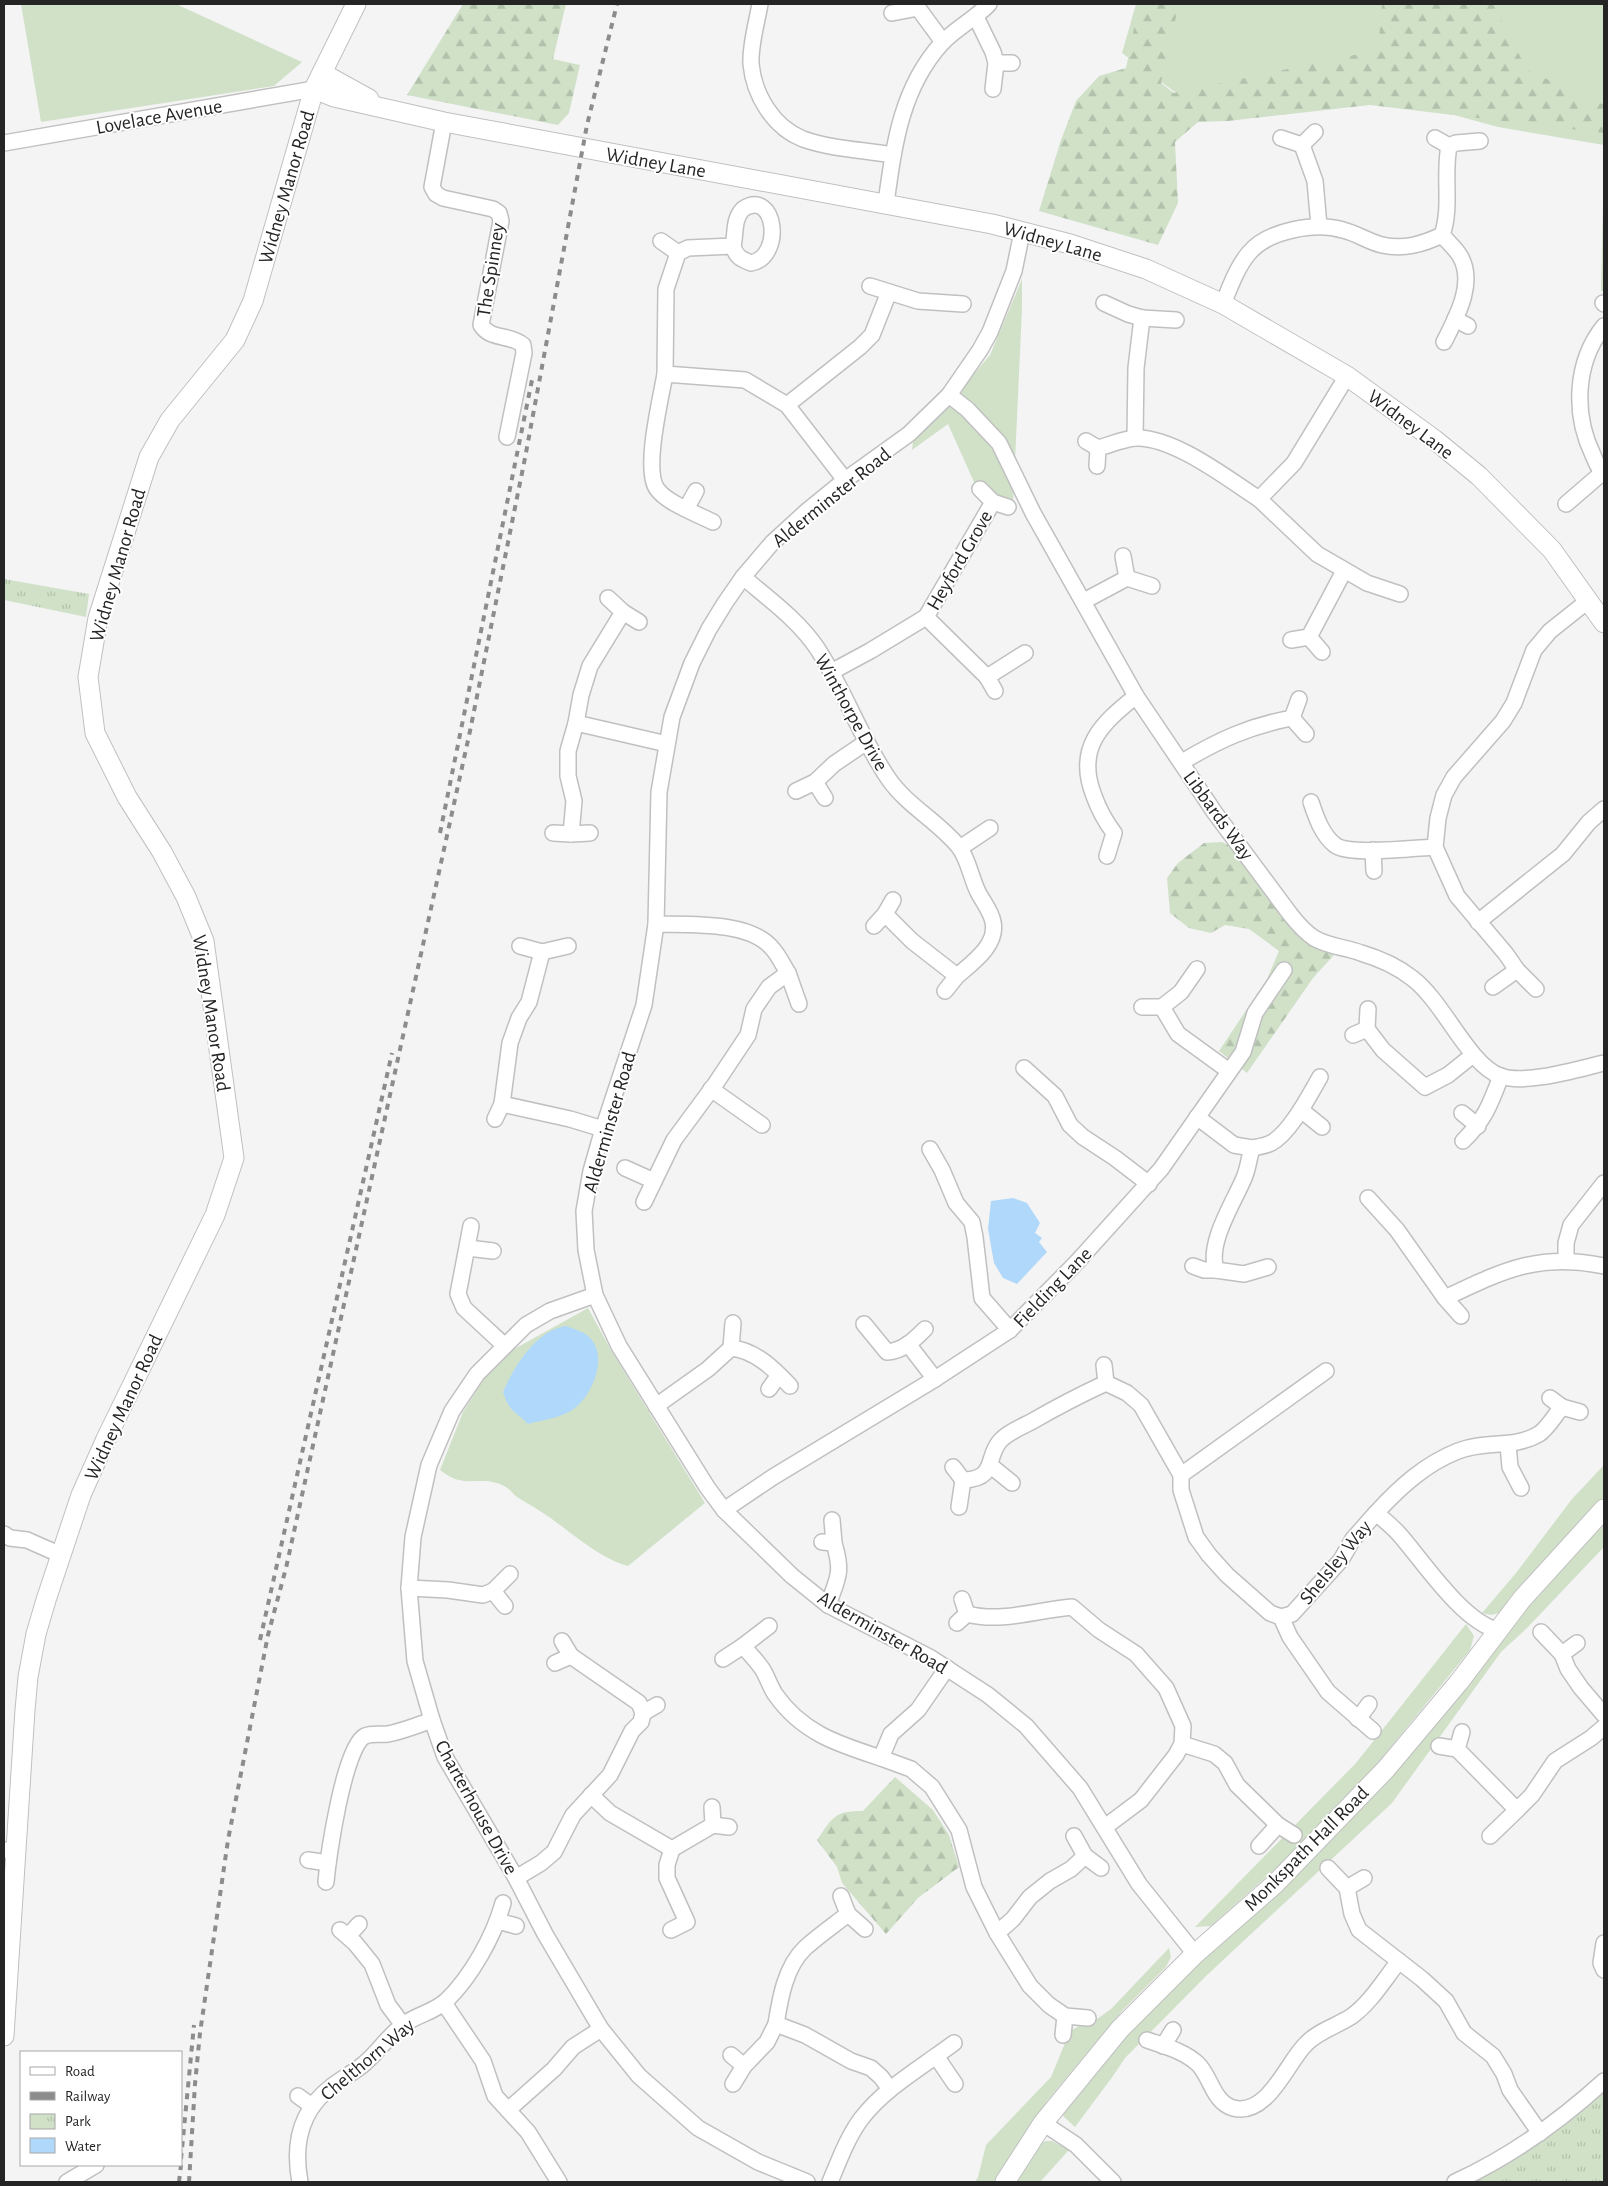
<svg xmlns="http://www.w3.org/2000/svg" width="1608" height="2186" font-family="'Alegreya Sans',sans-serif">
<defs>
<pattern id="forest-firs" width="22" height="20" patternUnits="userSpaceOnUse" patternTransform="scale(1.25)"><rect width="22" height="20" fill="#d0e1c8"/><path d="M5 1l3.5 6h-7zM16 11l3.5 6h-7z" fill="#b2c1ac"/></pattern>
<pattern id="park-tufts" width="24" height="20" patternUnits="userSpaceOnUse" patternTransform="scale(1.25)"><rect width="24" height="20" fill="#d0e1c8"/><path d="M3 7l-1-3M5 7V3M7 7l1-3M15 17l-1-3M17 17v-4M19 17l1-3" fill="none" stroke="#b2c1ac"/></pattern>
</defs>
<rect width="100%" height="100%" fill="#f4f4f5"/>
<!-- grass -->
<g fill="#d0e1c8">
<path d="M21 4H176L302 62 274 86 41 122Z"/>
<path d="M1136 4H1604V145L1498 127 1377 94 1202 112 1122 53Z"/>
<path d="M1022 279V309L1013 504 974 482 948 424 912 450 913 442 962 392 968 381 990 355Z"/>
<path d="M588 1308 612 1352 705 1503 628 1566C597 1558 567 1528 540 1511 533 1506 524 1502 517 1497 512 1493 508 1487 502 1485 479 1475 464 1490 440 1470L463 1412 484 1379 509 1352Z"/>
<path d="M1604 1465V1497L1499 1613 1491 1615 1482 1613 1516 1573 1572 1499Z"/>
<path d="M1604 1520V1547L1527 1628 1501 1652 1392 1803 1206 1976 1125 2058 1113 2076 1075 2127 1063 2116 1064 2107 1143 2015 1301 1869 1505 1628Z"/>
<path d="M1466 1624 1474 1636 1470 1650 1363 1781 1291 1855 1221 1917 1211 1926 1195 1927 1356 1763Z"/>
<path d="M1169 1948 1171 1957 1166 1967 1123 2010 1047 2101 994 2182H975L978 2177 986 2145 1051 2077 1070 2031 1081 2025 1093 2022 1111 2009Z"/>
<path d="M1046 2141H1052L1069 2150 1040 2182H1012L1037 2145Z"/>
</g>
<!-- forest -->
<g fill="url(#forest-firs)">
<path d="M463 4H566L553 59 580 65 569 113 558 125 407 95Z"/>
<path d="M1139 4H1179L1161 83 1174 93 1378 50 1382 4H1493L1527 70 1604 105V133L1370 105 1228 121 1198 122 1175 142 1178 203 1158 245 1039 211 1061 140 1076 101 1099 76 1126 68Z"/>
<path d="M1222 842 1234 848 1301 932 1317 949 1334 955 1313 978 1247 1073 1219 1051 1267 979 1279 951 1249 929 1225 925 1211 933 1189 928 1170 913 1167 878 1178 863 1204 843Z"/>
<path d="M895 1777 933 1810 949 1835 959 1867 918 1898 886 1934 842 1883 837 1867 817 1840C833 1817 834 1811 863 1811Z"/>
</g>
<!-- park -->
<g fill="url(#park-tufts)">
<path d="M1604 159V291H1601Z"/>
<path d="M4 579 89 594 86 617 4 600Z"/>
<path d="M1604 2091V2182H1465L1579 2112Z"/>
</g>
<!-- water -->
<g fill="#b0d8fb">
<path d="M1013 1198 1027 1203 1040 1223 1035 1233 1042 1238 1039 1242 1047 1252 1017 1284 1003 1278 994 1263 988 1229 991 1201Z"/>
<path d="M566 1326C574 1329 585 1332 590 1338 609 1358 591 1398 572 1410 560 1418 542 1420 528 1424 514 1410 510 1413 503 1392 514 1367 536 1330 566 1326Z"/>
</g>
<g fill="none" stroke-linecap="round" stroke-linejoin="round">
<!-- minor casing -->
<g stroke="#c0c0c1" stroke-width="18">
<g id="minor">
<path d="M760 4C757 22 750 45 751 64 754 95 773 127 803 139 831 149 864 150 893 155"/>
<path d="M892 13 918 8 943 42"/>
<path d="M976 17 993 52 996 63 993 89"/>
<path d="M996 63H1012"/>
<path d="M444 122 432 187 436 194 443 198 493 209 499 213 501 221 481 325C490 340 510 334 523 345L524 353 507 437"/>
<path d="M1281 138 1302 145 1315 181 1319 226"/>
<path d="M1435 138 1449 146"/>
<path d="M4 143 314 89"/>
<path d="M1302 145 1315 132"/>
<path d="M886 203C894 145 901 88 942 43 956 28 975 19 989 4"/>
<path d="M1022 232 1014 271 990 332 980 350 949 395 909 434 845 480 807 511 772 543 743 577 725 603 709 629 692 663 672 717 659 792 656 924 644 1005 603 1129 591 1171 584 1211 586 1250 595 1295 619 1346 707 1487 724 1510 792 1576 828 1605 931 1658 988 1695 1026 1726 1080 1788 1139 1884 1195 1954"/>
<path d="M1442 235C1448 242 1456 249 1460 256 1476 283 1456 318 1444 342"/>
<path d="M661 241 678 253"/>
<path d="M870 286 889 292"/>
<path d="M1104 303 1128 314 1142 318 1136 368 1135 438"/>
<path d="M1603 303 1604 304"/>
<path d="M1223 304C1230 287 1237 267 1249 253 1268 230 1316 222 1343 230 1356 233 1369 242 1382 245 1404 250 1423 244 1442 235 1452 207 1443 176 1449 146L1456 143 1480 141"/>
<path d="M1142 318 1176 320"/>
<path d="M1455 319 1468 326"/>
<path d="M1604 326C1575 362 1573 414 1593 455 1596 462 1599 470 1604 475"/>
<path d="M665 374 666 289 678 253 688 248 733 246C736 234 733 219 743 209 776 188 784 257 751 263 741 259 736 257 733 246"/>
<path d="M949 395 967 409 999 443 1033 513 1136 696 1215 813 1290 914C1297 923 1305 932 1314 938 1329 947 1346 947 1361 953 1378 958 1398 967 1412 978 1444 1002 1468 1064 1500 1076 1526 1085 1578 1069 1604 1063"/>
<path d="M787 405 860 347 872 335 889 292 918 301 963 304"/>
<path d="M1086 441 1098 448C1110 445 1123 439 1135 438 1173 436 1228 479 1259 499L1294 463 1347 376"/>
<path d="M1097 466 1098 448"/>
<path d="M1259 499 1317 554 1367 583 1400 594"/>
<path d="M993 502 1008 507"/>
<path d="M1566 504 1602 473"/>
<path d="M686 509 696 491"/>
<path d="M713 522C697 514 667 503 657 489 643 470 661 398 665 374L745 380 787 405 845 480"/>
<path d="M1123 556 1127 578"/>
<path d="M743 577C769 599 798 620 817 648 844 689 860 737 888 778 907 806 938 821 959 847 968 858 971 878 978 892 983 902 991 911 993 922 998 945 972 963 957 976L912 941 885 914 874 926"/>
<path d="M1084 601 1127 578 1152 586"/>
<path d="M623 612 639 622"/>
<path d="M926 617 993 502 980 489"/>
<path d="M1309 637 1322 652"/>
<path d="M1291 640 1309 637 1344 571"/>
<path d="M831 672 870 651 926 617 987 677 1025 653"/>
<path d="M987 677 995 691"/>
<path d="M1292 718 1299 699"/>
<path d="M576 723 581 695 590 666 623 612 608 598"/>
<path d="M1182 762C1219 740 1249 726 1292 718L1306 734"/>
<path d="M815 782 825 798"/>
<path d="M796 791 815 782 834 764 865 743"/>
<path d="M1311 802C1316 817 1322 835 1335 845 1349 856 1415 848 1435 847"/>
<path d="M553 833 571 834 574 801 568 776V751L576 723 667 744"/>
<path d="M571 834 590 833"/>
<path d="M960 848 990 828"/>
<path d="M1373 850 1374 871"/>
<path d="M1107 856 1114 833C1105 821 1099 810 1094 796 1075 748 1101 724 1136 696"/>
<path d="M885 914 893 900"/>
<path d="M1478 922 1563 854 1589 822 1604 809"/>
<path d="M520 946 542 952 529 1002 519 1018 510 1043 502 1104 570 1119 603 1129"/>
<path d="M542 952 568 946"/>
<path d="M1197 969 1181 992 1162 1007 1178 1034 1229 1071"/>
<path d="M788 973 799 1004"/>
<path d="M1493 987 1517 970"/>
<path d="M1536 989 1517 970 1506 954 1457 896 1435 847 1438 818 1444 795 1454 777 1503 721 1514 703 1534 650 1550 631 1589 600"/>
<path d="M945 991 957 976"/>
<path d="M1142 1007H1162"/>
<path d="M1367 1029 1368 1009"/>
<path d="M1353 1035 1367 1029 1383 1050 1425 1087 1448 1075 1473 1055"/>
<path d="M1024 1068 1055 1096 1070 1125 1083 1137 1115 1158 1149 1184"/>
<path d="M711 1089 762 1125"/>
<path d="M1301 1110 1322 1127"/>
<path d="M1462 1113 1478 1126"/>
<path d="M1197 1117 1234 1145 1252 1148C1249 1158 1248 1169 1244 1178 1233 1204 1207 1243 1216 1270L1244 1274 1268 1267"/>
<path d="M495 1119 502 1104"/>
<path d="M1463 1141C1485 1119 1490 1105 1501 1076"/>
<path d="M1252 1148C1257 1147 1266 1146 1271 1143 1290 1133 1309 1096 1320 1077"/>
<path d="M930 1149 942 1170 956 1203 972 1222 975 1237 982 1298 1010 1330"/>
<path d="M625 1168 654 1181"/>
<path d="M1368 1198 1397 1230 1445 1298C1502 1271 1539 1252 1604 1266"/>
<path d="M644 1202 674 1140 716 1083 748 1035 754 1009 769 987 788 973C783 965 778 954 771 947 748 921 689 925 656 924"/>
<path d="M471 1226 458 1294 464 1308 505 1346"/>
<path d="M468 1248 493 1251"/>
<path d="M1566 1260V1243L1571 1225 1604 1183"/>
<path d="M1193 1266 1204 1270H1216"/>
<path d="M595 1295 550 1311 526 1325 477 1374 452 1411 429 1465 413 1537 409 1588 415 1661 432 1720 445 1757 516 1878 545 1934 601 2029 639 2076 698 2128 758 2162 807 2182"/>
<path d="M1445 1298 1461 1316"/>
<path d="M864 1324 887 1352C903 1351 914 1340 925 1329"/>
<path d="M908 1344 935 1379"/>
<path d="M731 1348 733 1323"/>
<path d="M1104 1365 1106 1383"/>
<path d="M769 1389 779 1375"/>
<path d="M1550 1398 1562 1407"/>
<path d="M656 1406 708 1369 731 1348C755 1350 774 1369 790 1386"/>
<path d="M1508 1445 1510 1467 1521 1488"/>
<path d="M991 1466 1012 1483"/>
<path d="M953 1467 963 1480C998 1479 985 1456 1001 1440 1009 1432 1021 1427 1031 1422 1055 1408 1080 1395 1106 1383L1127 1393 1141 1405 1181 1475V1490L1196 1537 1209 1555 1227 1575 1270 1613 1281 1617 1292 1614 1341 1560 1353 1539 1376 1513C1384 1520 1392 1526 1399 1534 1423 1561 1462 1621 1497 1630"/>
<path d="M1181 1475 1326 1371"/>
<path d="M959 1507 963 1480"/>
<path d="M724 1510 773 1477 935 1379 1010 1330 1077 1262 1161 1169 1243 1052 1255 1013 1284 970"/>
<path d="M1376 1513C1400 1487 1425 1464 1458 1451 1485 1440 1514 1449 1539 1434 1548 1428 1555 1415 1562 1407L1580 1412"/>
<path d="M832 1520 834 1543"/>
<path d="M4 1534 10 1538 27 1540 61 1555"/>
<path d="M822 1542 834 1543C843 1573 838 1577 828 1605"/>
<path d="M409 1588 448 1590 483 1595 493 1591 505 1606"/>
<path d="M493 1591 510 1574"/>
<path d="M962 1599 967 1614"/>
<path d="M1281 1617 1290 1637 1328 1692 1373 1731"/>
<path d="M957 1623 967 1614C1002 1623 1036 1610 1072 1607L1099 1630 1136 1654 1166 1688 1183 1726 1182 1744 1176 1755 1141 1800 1105 1827"/>
<path d="M769 1626 743 1646C750 1654 757 1661 763 1670 767 1677 770 1686 775 1694 802 1733 838 1744 881 1758"/>
<path d="M1541 1632 1562 1654 1568 1669 1581 1688 1604 1715"/>
<path d="M562 1641 571 1656"/>
<path d="M1562 1654 1577 1643"/>
<path d="M723 1659 743 1646"/>
<path d="M947 1668 918 1710 891 1734 881 1758 911 1769 932 1787 959 1830 974 1887 997 1933 1030 1986 1049 2005 1065 2016 1088 2018"/>
<path d="M643 1713 657 1705"/>
<path d="M1358 1719 1369 1704"/>
<path d="M1182 1744 1214 1754 1225 1763 1237 1785 1278 1825 1259 1846"/>
<path d="M1439 1746 1457 1749 1517 1810 1532 1795 1555 1761 1591 1738 1604 1727"/>
<path d="M1457 1749 1462 1732"/>
<path d="M591 1795 610 1813 672 1849 667 1865V1878L687 1922 671 1930"/>
<path d="M713 1825 729 1827"/>
<path d="M1278 1825 1294 1835"/>
<path d="M1490 1836 1517 1810"/>
<path d="M672 1849 713 1825 712 1807"/>
<path d="M4 1850 16 1851"/>
<path d="M1085 1856 1101 1868"/>
<path d="M308 1860 328 1863"/>
<path d="M1328 1868 1347 1888 1352 1914 1359 1930 1422 1979 1446 2001 1464 2033 1493 2056 1504 2074 1510 2090 1540 2133"/>
<path d="M516 1878 541 1863 554 1852 573 1815 610 1775 632 1731 641 1722 643 1713 639 1703 571 1656 555 1663"/>
<path d="M326 1882C328 1857 344 1746 365 1736 372 1733 381 1735 388 1734 403 1731 418 1725 432 1720"/>
<path d="M1347 1888 1364 1878"/>
<path d="M841 1896 848 1914"/>
<path d="M498 1921 516 1926"/>
<path d="M865 1929 848 1914C834 1925 818 1936 805 1948 785 1967 780 1999 776 2024L805 2035 851 2061 871 2068 881 2077 890 2089"/>
<path d="M340 1930 355 1943 372 1964 388 2005 403 2025"/>
<path d="M997 1933 1013 1919 1030 1897 1050 1881 1071 1869 1085 1856 1074 1836"/>
<path d="M348 1936 359 1924"/>
<path d="M1604 1943 1601 1963 1604 1970"/>
<path d="M444 2003 483 2061 495 2096 528 2132 559 2182"/>
<path d="M1063 2035 1065 2016"/>
<path d="M1147 2040C1164 2046 1184 2051 1198 2064 1211 2077 1213 2102 1233 2108 1268 2117 1287 2062 1306 2044 1318 2031 1337 2026 1352 2016 1371 2002 1384 1980 1399 1961"/>
<path d="M1163 2046 1173 2030"/>
<path d="M731 2055 744 2066"/>
<path d="M936 2056 954 2043"/>
<path d="M733 2084 744 2066 767 2042 776 2024"/>
<path d="M298 2096 312 2106"/>
<path d="M508 2110 554 2069 573 2047 601 2029"/>
<path d="M1043 2123 1076 2145 1113 2182"/>
<path d="M67 2182 96 2165"/>
<path d="M300 2182C293 2145 300 2111 331 2087 342 2078 355 2072 365 2063 379 2051 389 2035 403 2025 416 2015 434 2012 446 2001 471 1977 494 1936 503 1903"/>
<path d="M830 2182C839 2161 847 2138 861 2119 881 2093 909 2075 936 2056L955 2084"/>
<path d="M1455 2182C1510 2157 1560 2121 1604 2081"/>
</g>
</g>
<!-- tertiary casing -->
<g stroke="#c0c0c1" stroke-width="21">
<g id="tertiary">
<path d="M322 73 369 99"/>
<path d="M314 89 334 97 444 122 992 224 1070 244 1146 269 1223 304 1347 376 1435 440 1479 476 1552 550 1604 623"/>
<path d="M4 2036 25 1710 28 1677 36 1634 46 1600 81 1495 106 1439 215 1215 234 1158 204 941 186 897 162 852 127 797 95 733 88 677 98 618 149 457 170 420 235 340 253 301 314 89 356 4"/>
<path d="M1005 2182 1043 2123 1120 2029 1195 1954 1276 1883 1386 1769 1459 1682 1522 1599 1604 1509"/>
</g>
</g>
<!-- minor -->
<use href="#minor" stroke="#fff" stroke-width="15"/>
<!-- tertiary -->
<use href="#tertiary" stroke="#fff" stroke-width="19"/>
<!-- rail -->
<g stroke="#8c8c8d" stroke-width="4" stroke-dasharray="6 6" stroke-linecap="butt">
<path d="M440 833 532 380"/>
<path d="M260 1640 392 1053"/>
<path d="M181 2159 194 2025"/>
<path d="M179 2182 181 2165"/>
<path d="M189 2182 195 2084 200 2033 228 1840 268 1635 286 1568 470 731 525 458 587 125 617 4"/>
</g>
</g>
<g text-anchor="middle" stroke-width="4" stroke-linejoin="round" paint-order="stroke">
<!-- street labels -->
<g font-size="20" fill="#252526" stroke="#fff">
<text transform="translate(159 116) rotate(-10)" y="7">Lovelace Avenue</text>
<text transform="translate(656 162) rotate(10)" y="7">Widney Lane</text>
<text transform="translate(286 187) rotate(-74)" y="7">Widney Manor Road</text>
<text transform="translate(1053 241) rotate(16)" y="7">Widney Lane</text>
<text transform="translate(490 270) rotate(-81)" y="7">The Spinney</text>
<text transform="translate(1411 424) rotate(37)" y="7">Widney Lane</text>
<text transform="translate(831 497) rotate(-39)" y="7">Alderminster Road</text>
<text transform="translate(959 560) rotate(-60)" y="7">Heyford Grove</text>
<text transform="translate(117 565) rotate(-74)" y="7">Widney Manor Road</text>
<text transform="translate(852 712) rotate(61)" y="7">Winthorpe Drive</text>
<text transform="translate(1219 815) rotate(54)" y="7">Libbards Way</text>
<text transform="translate(212 1013) rotate(81)" y="7">Widney Manor Road</text>
<text transform="translate(609 1122) rotate(-74)" y="7">Alderminster Road</text>
<text transform="translate(1052 1287) rotate(-46)" y="7">Fielding Lane</text>
<text transform="translate(123 1407) rotate(-65)" y="7">Widney Manor Road</text>
<text transform="translate(1335 1562) rotate(-51)" y="7">Shelsley Way</text>
<text transform="translate(883 1632) rotate(30)" y="7">Alderminster Road</text>
<text transform="translate(477 1807) rotate(61)" y="7">Charterhouse Drive</text>
<text transform="translate(1306 1848) rotate(-45)" y="7">Monkspath Hall Road</text>
<text transform="translate(367 2059) rotate(-40)" y="7">Chelthorn Way</text>
</g>
</g>
<!-- border -->
<rect width="1608" height="2186" fill="none" stroke="#252526" stroke-width="10"/>
<!-- legend -->
<rect x="20" y="2051" width="162" height="115" fill="#ffffff" stroke="#a8a8a8"/>
<rect x="30" y="2067" width="25" height="8" fill="#ffffff" stroke="#a8a8a8"/>
<text x="65" y="2076" font-size="15" fill="#252526">Road</text>
<rect x="30" y="2092" width="25" height="8" fill="#8c8c8d" stroke="#a8a8a8"/>
<text x="65" y="2101" font-size="15" fill="#252526">Railway</text>
<rect x="30" y="2114" width="25" height="15" fill="url(#park-tufts)" stroke="#a8a8a8"/>
<text x="65" y="2126" font-size="15" fill="#252526">Park</text>
<rect x="30" y="2138" width="25" height="15" fill="#b0d8fb" stroke="#a8a8a8"/>
<text x="65" y="2151" font-size="15" fill="#252526">Water</text>
</svg>
